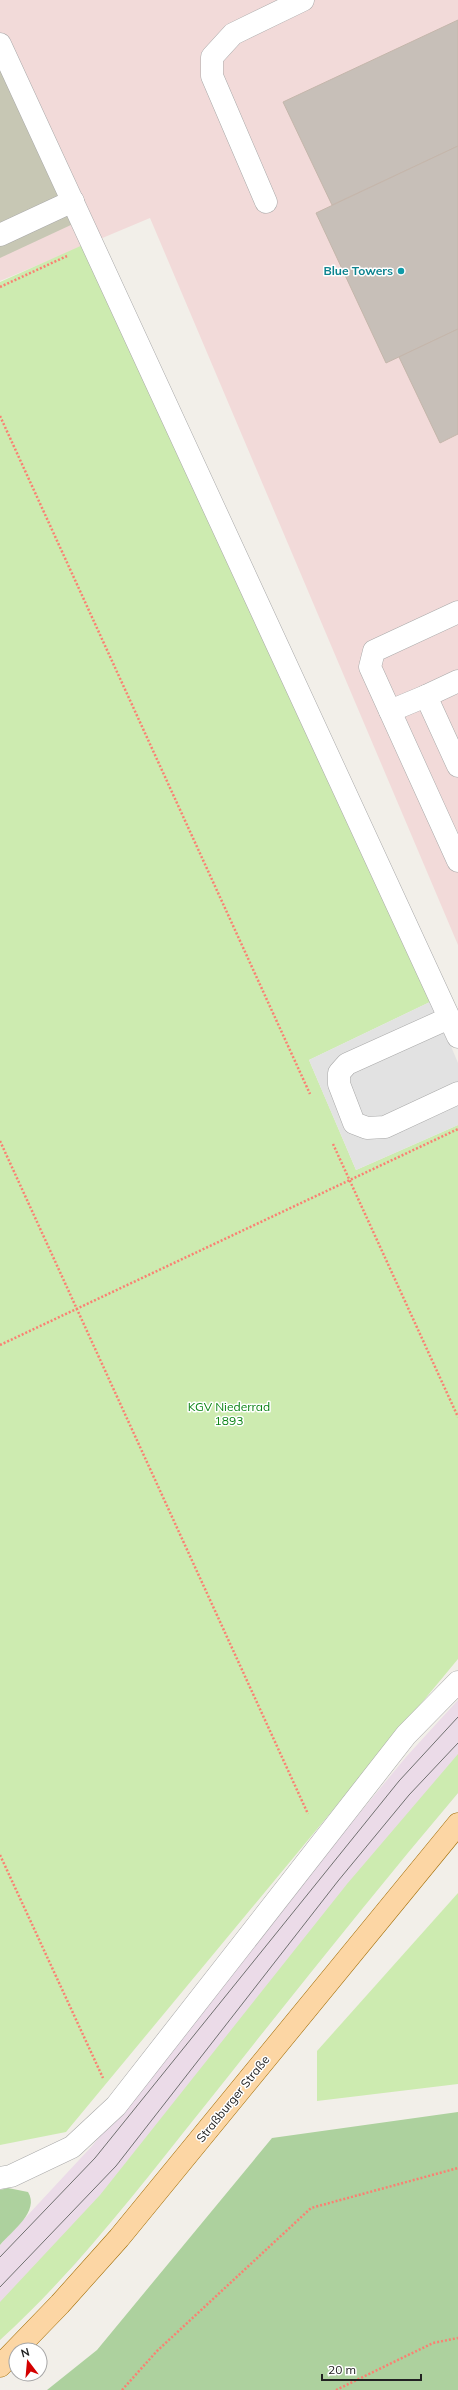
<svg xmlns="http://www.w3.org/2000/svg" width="458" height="2390" font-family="Mulish,sans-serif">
<rect width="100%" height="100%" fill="#f2efe9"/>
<!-- commercial -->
<path fill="#f2dad9" d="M0 0H458V945L150 218 0 281Z"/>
<!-- industrial -->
<path fill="#ebdbe8" d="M458 1700V1793L386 1878 123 2207 76 2263 0 2340V2245L92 2146 325 1855 406 1757Z"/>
<!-- construction -->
<path fill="#c7c7b4" d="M0 68 73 224 0 258Z"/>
<!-- grass -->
<g fill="#cdebb0">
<path d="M85 244 432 1001 309 1060 356 1170 458 1125V1659L66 2132 0 2145V282Z"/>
<path d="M458 1754V1793C371 1896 287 2002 203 2108 139 2188 76 2271 0 2340V2302L100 2195 347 1884Z"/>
<path d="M458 1893V2084L317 2101V2051Z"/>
</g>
<!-- forest -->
<g fill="#add19e">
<path d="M458 2112V2390H47L97 2350 272 2138Z"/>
<path d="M8 2188 28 2192C40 2211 12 2231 0 2245V2190Z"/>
</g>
<!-- parking -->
<path fill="#e2e2e2" d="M432 1001 458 1063V1125L356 1170 309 1060Z"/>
<!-- building -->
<g fill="#c7bfb8" stroke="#c4b6ab">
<path d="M458 20V146L332 205 283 102Z"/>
<path d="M458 146V329L386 363 316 213Z"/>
<path d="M458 329V434L440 443 399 357Z"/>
</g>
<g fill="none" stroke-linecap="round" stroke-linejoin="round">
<!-- minor casing -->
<g stroke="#a9a9a9" stroke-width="23">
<g id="minor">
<path d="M0 44 458 1037"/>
<path d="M266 202 212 76V57L233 34 303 0"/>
<path d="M0 235 73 201"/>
<path d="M458 612 374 651 370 667 458 861"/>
<path d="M458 681 426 696 458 766"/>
<path d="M390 711 426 696"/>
<path d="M449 1018 347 1064 339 1073V1084L354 1123 367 1128 385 1127 458 1093"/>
<path d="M0 2178 11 2176 72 2147 116 2106 406 1735 458 1682"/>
</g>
</g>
<!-- major casing -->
<g stroke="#a06b00" stroke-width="23">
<path id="major" d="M0 2366 60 2304 119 2238 458 1824"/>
</g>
<!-- path -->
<g stroke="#fa8072" stroke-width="2.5" stroke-dasharray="2 2" stroke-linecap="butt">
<path d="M0 287 67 256"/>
<path d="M0 416 310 1094"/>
<path d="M0 1141 308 1814"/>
<path d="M333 1144 458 1417"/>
<path d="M0 1345 458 1129"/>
<path d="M0 1855 103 2078"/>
<path d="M122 2390 157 2351 311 2208 458 2168"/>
<path d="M336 2390 433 2343 458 2338"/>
</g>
<!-- minor -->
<use href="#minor" stroke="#fff" stroke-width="22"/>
<!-- major -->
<use href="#major" stroke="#fcd6a4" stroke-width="22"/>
<!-- tram -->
<g stroke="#707070" stroke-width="1">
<path d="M0 2257 95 2158 399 1781 458 1717"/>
<path d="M0 2287 116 2166 338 1881 409 1795 458 1743"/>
</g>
</g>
<!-- markers -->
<circle fill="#0f9aa8" stroke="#fff" stroke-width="1.5" cx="401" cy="271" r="4"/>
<g text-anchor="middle" stroke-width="3" stroke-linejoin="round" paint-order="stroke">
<!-- culture labels -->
<g font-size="12" font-weight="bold" fill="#0d838f" stroke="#fff" text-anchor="end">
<text x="393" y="275">Blue Towers</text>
</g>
<!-- park labels -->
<g font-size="12" fill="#0c8416" stroke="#fff">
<text x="229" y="1411">KGV Niederrad<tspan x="229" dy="14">1893</tspan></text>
</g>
<!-- street labels -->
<g font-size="12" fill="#222" stroke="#fff">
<text transform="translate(233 2099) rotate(-51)" y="4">Straßburger Straße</text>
</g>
</g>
<!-- north arrow -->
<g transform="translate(28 2362) rotate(344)"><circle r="19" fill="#ffffff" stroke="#a7a7a7"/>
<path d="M0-3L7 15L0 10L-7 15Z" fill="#d40000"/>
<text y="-6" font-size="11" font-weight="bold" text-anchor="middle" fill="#222222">N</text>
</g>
<!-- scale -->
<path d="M322 2374v6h99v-6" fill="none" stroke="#222222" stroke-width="2"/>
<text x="328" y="2374" font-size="12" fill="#222222" stroke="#ffffff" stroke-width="3" paint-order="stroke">20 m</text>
</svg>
